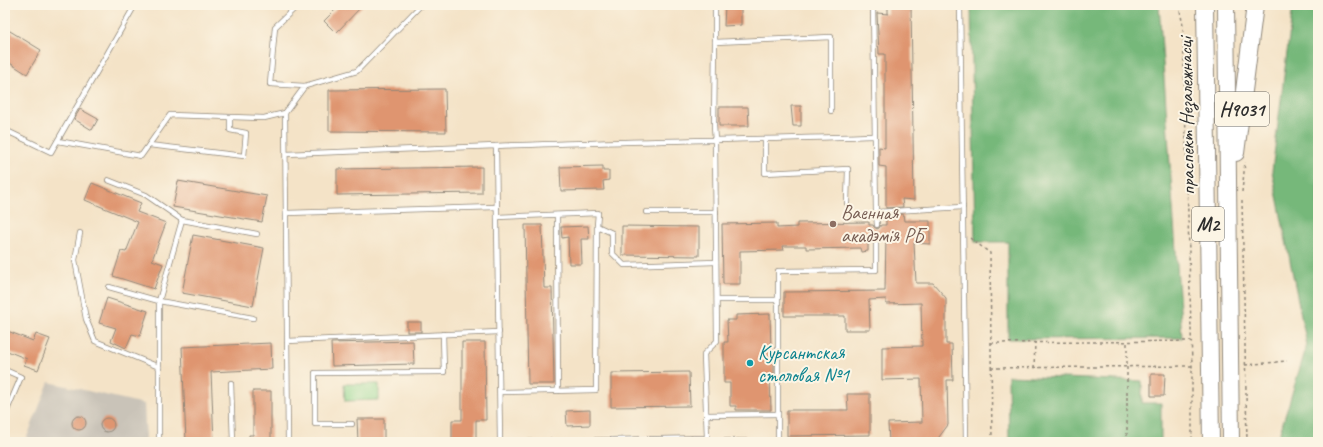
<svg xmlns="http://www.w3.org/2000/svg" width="1323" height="447" font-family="Caveat,sans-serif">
<rect width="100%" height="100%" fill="#fcf5e5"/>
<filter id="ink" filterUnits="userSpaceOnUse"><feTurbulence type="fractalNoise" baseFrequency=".025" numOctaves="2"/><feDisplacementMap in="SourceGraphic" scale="8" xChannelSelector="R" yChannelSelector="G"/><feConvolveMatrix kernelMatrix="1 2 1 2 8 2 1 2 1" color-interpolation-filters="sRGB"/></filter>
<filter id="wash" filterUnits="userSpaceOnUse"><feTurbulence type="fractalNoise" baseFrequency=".012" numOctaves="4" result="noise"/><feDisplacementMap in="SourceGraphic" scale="16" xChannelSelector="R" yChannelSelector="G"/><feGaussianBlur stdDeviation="0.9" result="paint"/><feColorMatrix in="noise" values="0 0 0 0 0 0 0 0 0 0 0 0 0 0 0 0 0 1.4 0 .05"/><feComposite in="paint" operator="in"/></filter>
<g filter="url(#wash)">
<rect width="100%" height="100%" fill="#f4e3c7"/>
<!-- industrial -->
<path fill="#c9c3b8" d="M49 382 144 404 146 442H25Z"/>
<!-- green -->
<path fill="#93d790" stroke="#5f815e" d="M344 384H379V400L345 401Z"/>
<!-- forest -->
<g fill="#76b87a" stroke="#507252">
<path d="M971 5H1159L1182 338 1008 339V242H975Z"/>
<path d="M1293 5H1318V442H1277L1307 345 1272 171Z"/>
<path d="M1008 376 1142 381V403H1161V442H1009Z"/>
</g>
<g id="blocks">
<!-- building -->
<g fill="#df956f">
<path d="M340 5H363L336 33 324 21Z"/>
<path d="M725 5H741V25L724 26Z"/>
<path d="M911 5 914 200 902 199 903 207 886 208V167L879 166V147L885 148V54H879L877 13 888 14V6Z"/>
<path d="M5 28 41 50 27 74 5 60Z"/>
<path d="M445 89 446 132 329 131V90Z"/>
<path d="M791 106H801V126H793Z"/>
<path d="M719 107H748L749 126H719Z"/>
<path d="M80 109 98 119 92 130 74 119Z"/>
<path d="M603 166V171H609V180L603 181 604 190 561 191 560 167Z"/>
<path d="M482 167V193L337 195V169Z"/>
<path d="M178 181 267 196 262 222 173 207Z"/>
<path d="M92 183 141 203 137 212 166 223 152 260 163 264 154 289 113 276 121 251 126 252 138 222 85 200Z"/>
<path d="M903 214 904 221H930V244L914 243 916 283H933L946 298V344H952L953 380H947L948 425 936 441 889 442 888 423 922 422 921 379 882 380V347L922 346 921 303 886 304V299L869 300 870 330H845V316H784V292L885 291 886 237H880L876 233 874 234 872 237H868V251L861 252 860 248 806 249V246H783L784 250 740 251V284H723L722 224 777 223V228L797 227V223L869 222V225H873L874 227 877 229 879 228 881 225H886V215Z"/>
<path d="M525 225H542L544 288H552L554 384H528Z"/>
<path d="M588 226 589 239H581L582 264H569L568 237 562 238 561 227Z"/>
<path d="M622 226 699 227V256L622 255Z"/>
<path d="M193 235 264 248 253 306 182 293Z"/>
<path d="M107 298 148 311 140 336 132 334 126 348 111 341 116 328 99 323Z"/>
<path d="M770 314 771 351H774V375H770L771 410H736V406H730V383H724V342H728L727 320H736V315Z"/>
<rect x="407" y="322" width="14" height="10"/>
<path d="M5 330 33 341 36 334 50 339 38 370 24 365 27 359 5 350Z"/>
<path d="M413 341 414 364 332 366 331 343Z"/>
<path d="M462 342H485L486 420H476V442H452V420H462Z"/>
<path d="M271 343 272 369 211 372 214 442H186L182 347Z"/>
<path d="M689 372 690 406 611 407V373Z"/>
<path d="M1151 374H1165L1164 396H1151Z"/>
<path d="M253 391H271V442H249V435H253Z"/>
<path d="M847 394H870V435L787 436V410H848Z"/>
<path d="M590 410V425L567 426 566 411Z"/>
<circle cx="79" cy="423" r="7"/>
<circle cx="107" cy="425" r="7"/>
<path d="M357 419H384V442H358Z"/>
</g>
</g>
</g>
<g filter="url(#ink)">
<use href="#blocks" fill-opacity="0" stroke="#908779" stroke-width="1"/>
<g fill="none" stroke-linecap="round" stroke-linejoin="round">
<!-- lane casing -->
<g stroke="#908779" stroke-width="6">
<g id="lane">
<path d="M715 5V42"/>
<path d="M873 5 876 212 963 207"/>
<path d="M960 5 966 442"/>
<path d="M305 86 357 71 421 5"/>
<path d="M285 113 288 442"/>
<path d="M5 130 51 152 135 5"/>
<path d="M765 139V173L848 169 847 203"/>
<path d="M58 141 141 156 170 115 264 118 285 113 305 86 270 84 275 27 298 5"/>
<path d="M149 145 244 156 246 133 230 130V117"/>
<path d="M496 146C622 141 749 140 875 136"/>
<path d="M286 154 496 146 500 442"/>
<path d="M108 180 146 195 182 220"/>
<path d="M646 212H716"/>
<path d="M876 212 877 225"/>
<path d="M286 213 497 207"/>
<path d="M557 215 558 391"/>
<path d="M497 217 598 213 597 226 612 233V253L624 265 716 262"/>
<path d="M80 233 75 260 86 319 95 341 159 367"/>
<path d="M109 287 159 301V442"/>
<path d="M717 300H778"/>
<path d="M253 318 159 301 182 220 257 234"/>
<path d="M287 341 499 332"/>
<path d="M5 370 21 377 5 415"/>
<path d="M231 383 233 442"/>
<path d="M500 392 596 390 597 226"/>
<path d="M706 415 778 414"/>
<path d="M352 424H315V373L444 372 443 334"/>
<path d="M715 441 778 442"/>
<path d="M778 441V271L876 270V237"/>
<path d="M521 442 612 440"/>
<path d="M613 442 612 440 707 438 704 354 717 341 715 141 714 126 715 42 831 37V111"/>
</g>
</g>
<!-- highway casing -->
<g stroke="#908779" stroke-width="18">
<g id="highway">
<path d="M1205 5 1211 442"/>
<path d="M1226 5 1231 442"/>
<path d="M1236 153 1255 5"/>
</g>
</g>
<!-- path -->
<g stroke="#908779" stroke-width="1.5" stroke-dasharray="3 3" stroke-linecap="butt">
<path d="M1179 5 1183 26 1192 366V442"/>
<path d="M1242 192 1245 162"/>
<path d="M1242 200 1247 442"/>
<path d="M970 238 990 253 992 442"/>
<path d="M991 343 1191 341"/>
<path d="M1245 365 1287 361"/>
<path d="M991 368 1192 366"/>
<path d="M1034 368 1035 342"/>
<path d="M1127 442V342"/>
</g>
<!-- lane -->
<use href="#lane" stroke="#fff" stroke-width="4.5"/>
<!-- highway -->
<use href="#highway" stroke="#fff" stroke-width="16"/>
</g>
</g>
<!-- markers -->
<circle fill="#8d6e63" stroke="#fcf5e5" stroke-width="1.5" cx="833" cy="224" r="4"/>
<circle fill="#0f9aa8" stroke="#fcf5e5" stroke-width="1.5" cx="750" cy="363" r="4"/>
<g text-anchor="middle" stroke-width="4" stroke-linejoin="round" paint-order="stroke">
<!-- shield labels -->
<g fill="#fcf5e5" stroke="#6a6863" stroke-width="1">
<rect x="1215" y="92" width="54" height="34" rx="3"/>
<rect x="1192" y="207" width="32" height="34" rx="3"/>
</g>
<g font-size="19" font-weight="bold" fill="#2b2b2b">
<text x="1242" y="116">Н9031</text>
<text x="1208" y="231">М2</text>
</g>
<!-- street labels -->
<g font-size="20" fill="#2b2b2b" stroke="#fcf5e5">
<text transform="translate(1186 116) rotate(-91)" y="7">праспект Незалежнасці</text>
</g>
<!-- education labels -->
<g font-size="20" fill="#785e54" stroke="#fcf5e5" text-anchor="start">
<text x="841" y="219">Ваенная<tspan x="841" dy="23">акадэмія РБ</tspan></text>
</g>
<!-- culture labels -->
<g font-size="20" fill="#0d838f" stroke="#fcf5e5" text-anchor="start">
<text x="758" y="359">Курсантская<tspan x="758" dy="23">столовая №1</tspan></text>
</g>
</g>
<!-- margin -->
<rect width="1323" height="447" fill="none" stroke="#fcf5e5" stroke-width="20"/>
</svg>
